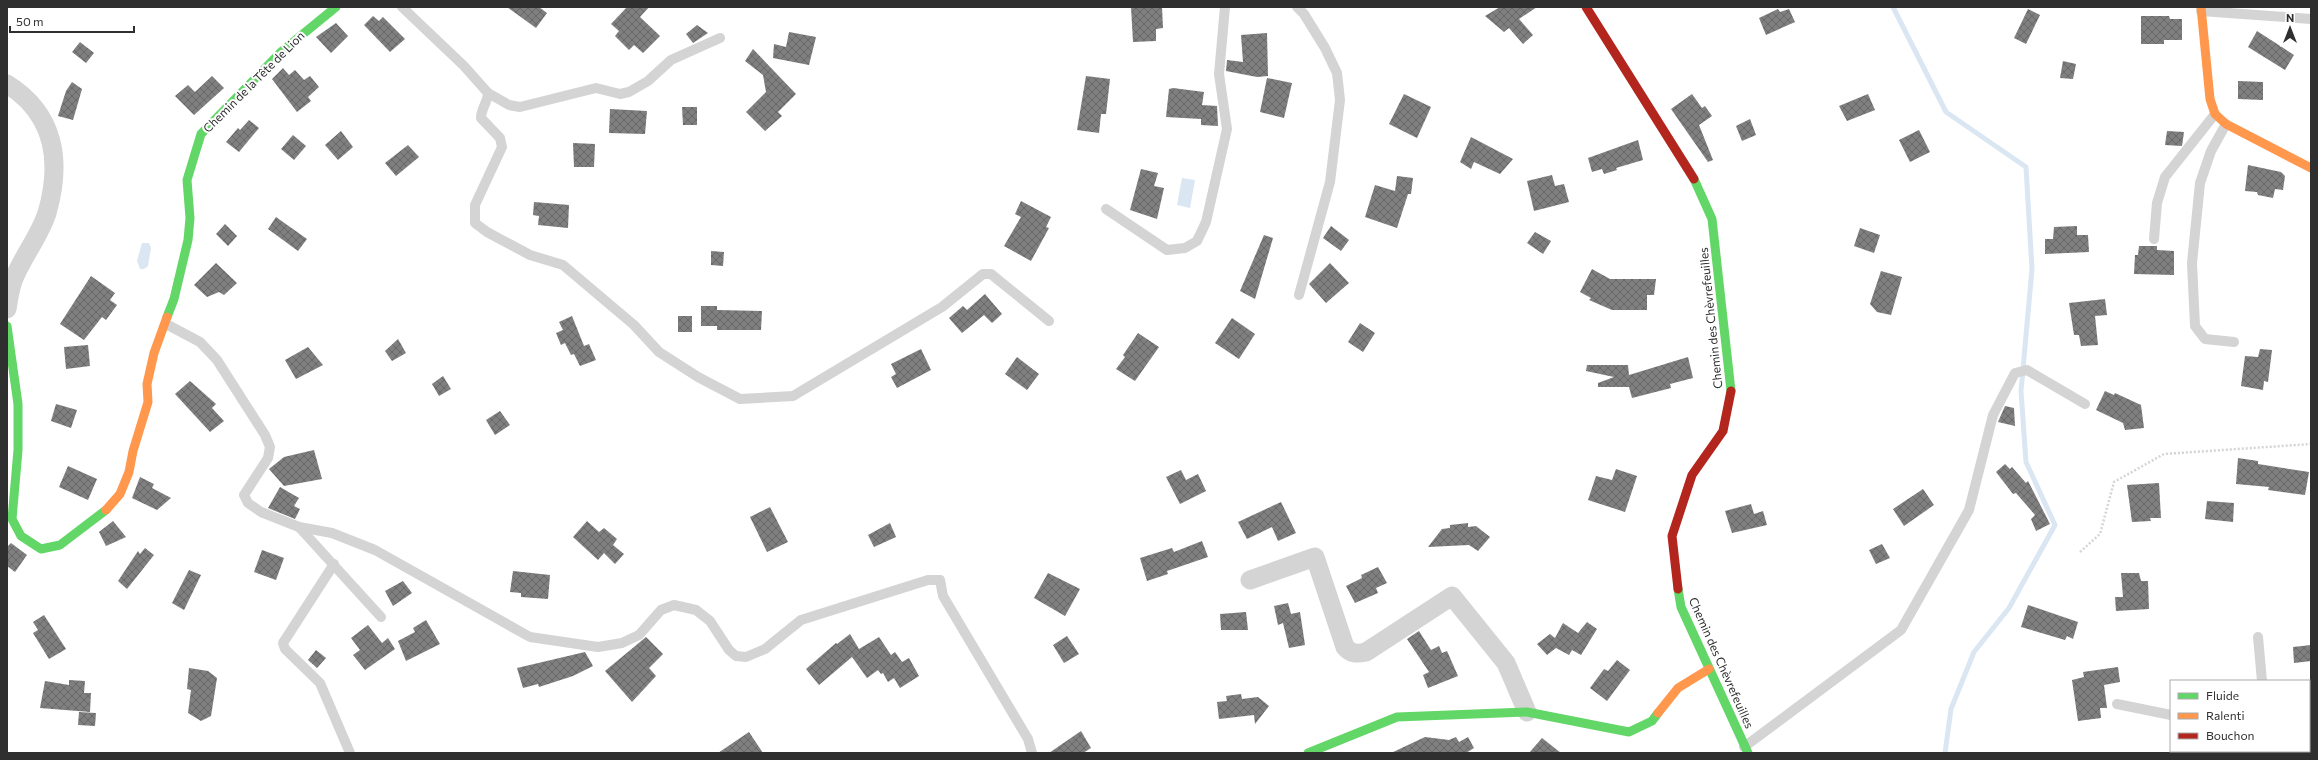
<svg xmlns="http://www.w3.org/2000/svg" width="2318" height="760" font-family="Commissioner,sans-serif">
<defs>
<pattern id="building-cross-hatch" width="8" height="8" patternUnits="userSpaceOnUse"><rect width="8" height="8" fill="#7f7f7f"/><path d="M0 0l8 8M0 8l8-8" fill="none" stroke="#686868"/></pattern>
</defs>
<rect width="100%" height="100%" fill="#fff"/>
<!-- water -->
<g fill="#dae6f2">
<path d="M1182 178 1195 180 1190 208 1177 205Z"/>
<path d="M142 243H149L151 248 148 266 144 269H140L137 261Z"/>
</g>
<g fill="none" stroke-linecap="round" stroke-linejoin="round">
<!-- stream -->
<path stroke="#dae6f2" stroke-width="5" d="M1893 7 1946 112 2026 167 2032 269 2021 391 2026 462 2055 525 2009 608 1974 652 1951 709 1945 753"/>
</g>
<!-- building -->
<g fill="url(#building-cross-hatch)">
<path d="M507 7H539L547 13 536 28Z"/>
<path d="M627 7H649L640 17 660 36 643 53 634 45 629 50 615 36 619 31 611 24Z"/>
<path d="M1131 7H1162L1163 28 1156 29V41L1133 42Z"/>
<path d="M1500 7H1537L1519 19 1533 35 1523 44 1509 28 1504 32 1485 16Z"/>
<path d="M1778 9 1780 12 1789 9 1795 22 1766 35 1759 18Z"/>
<path d="M2028 9 2040 15 2026 44 2014 38Z"/>
<path d="M373 16 379 21 383 17 405 39 390 52 364 25Z"/>
<path d="M2141 16H2169L2170 19H2182V40H2164V44H2141Z"/>
<path d="M336 23 348 36 331 53 316 37Z"/>
<path d="M697 25 708 33 693 43 686 34Z"/>
<path d="M2257 31 2294 55 2285 70 2248 47Z"/>
<path d="M789 32 816 37 809 65 773 58 774 44 786 47Z"/>
<path d="M1267 33 1268 76 1257 77 1226 71 1227 60 1243 62 1241 35Z"/>
<path d="M80 42 94 53 86 63 72 52Z"/>
<path d="M753 49 796 94 778 112 782 116 765 131 746 112 766 92 763 75 745 61Z"/>
<path d="M2063 61 2076 64 2073 79 2060 78Z"/>
<path d="M283 68 289 75 295 70 304 80 310 76 319 87 308 97 311 101 297 112 272 79Z"/>
<path d="M212 76 224 88 194 115 175 96 188 85 195 92Z"/>
<path d="M1086 76 1110 79 1106 114H1101L1099 133 1077 130Z"/>
<path d="M1267 78 1292 83 1284 118 1260 112Z"/>
<path d="M2238 81 2263 82V100L2238 99Z"/>
<path d="M72 82 82 89 73 120 58 116 66 91Z"/>
<path d="M1173 88 1204 92 1202 105 1217 106 1218 126 1201 125V119L1166 117 1169 89Z"/>
<path d="M1404 94 1431 107 1417 138 1389 124Z"/>
<path d="M1692 94 1702 108 1705 106 1712 116 1699 125 1713 160 1708 162 1671 109Z"/>
<path d="M1868 94 1875 110 1847 121 1839 106Z"/>
<path d="M682 107H697V125H683Z"/>
<path d="M610 109 647 111 645 134 609 133Z"/>
<path d="M1750 119 1756 135 1742 141 1736 126Z"/>
<path d="M249 120 259 128 239 152 226 142 238 128 240 130Z"/>
<path d="M1919 130 1930 152 1910 162 1899 140Z"/>
<path d="M341 131 353 147 338 160 325 145Z"/>
<path d="M2167 131 2184 132 2182 146 2165 145Z"/>
<path d="M293 135 306 146 294 160 281 149Z"/>
<path d="M1471 137 1513 159 1500 174 1474 162 1471 169 1460 162Z"/>
<path d="M1638 140 1643 160 1616 168 1617 170 1604 174 1602 169 1592 172 1588 158Z"/>
<path d="M573 143 595 144 594 167H574Z"/>
<path d="M408 145 419 157 396 176 385 163Z"/>
<path d="M2248 165 2281 172 2285 176 2283 190 2275 189 2273 198 2258 195 2257 192 2245 191Z"/>
<path d="M1141 169 1158 173 1154 186 1164 188 1157 219 1130 210Z"/>
<path d="M1552 175 1555 186 1564 184 1569 202 1534 211 1527 181Z"/>
<path d="M1397 176 1413 178 1411 194H1408L1397 228 1365 217 1375 185 1395 191Z"/>
<path d="M1021 201 1051 217 1046 227 1049 228 1031 261 1004 246 1021 217 1015 214Z"/>
<path d="M534 202 569 205 568 228 538 225 539 216 533 215Z"/>
<path d="M276 217 307 239 298 251 268 229Z"/>
<path d="M225 224 237 236 228 246 216 234Z"/>
<path d="M1331 226 1349 240 1341 251 1323 238Z"/>
<path d="M2077 226V235H2088L2089 252 2045 254V239H2053L2054 227Z"/>
<path d="M1860 228 1880 235 1874 253 1854 246Z"/>
<path d="M1535 232 1551 241 1543 254 1527 243Z"/>
<path d="M1264 235 1273 238 1255 299 1240 291Z"/>
<path d="M2139 246H2157V250L2174 251V275L2134 274 2135 255H2138Z"/>
<path d="M711 251 724 252 723 266 711 265Z"/>
<path d="M216 263 237 283 224 295 219 292 207 297 194 285Z"/>
<path d="M1330 263 1349 283 1326 303 1309 284Z"/>
<path d="M1592 269 1610 279H1656L1654 295H1647V310H1612L1589 300 1591 298 1580 292Z"/>
<path d="M1881 271 1902 277 1891 315 1877 312 1870 304Z"/>
<path d="M91 276 115 293 110 300 117 305 106 320 102 317 84 340 60 324Z"/>
<path d="M985 294 1002 314 992 323 984 315 962 333 949 318 963 306 967 310Z"/>
<path d="M2105 299 2107 315 2095 316 2098 345 2081 346 2079 335H2074L2069 303Z"/>
<path d="M701 306H717V310L762 311 761 330H717V326H701Z"/>
<path d="M572 316 584 346 589 344 596 360 580 366 574 354 571 355 565 343 561 345 556 333 563 330 559 322Z"/>
<rect x="678" y="316" width="14" height="16"/>
<path d="M1232 318 1255 334 1239 359 1215 343Z"/>
<path d="M1360 323 1375 333 1363 352 1348 342Z"/>
<path d="M1138 333 1159 347 1135 381 1116 369 1125 357 1123 355Z"/>
<path d="M398 339 406 353 392 361 385 351Z"/>
<path d="M88 345 90 366 66 369 64 347Z"/>
<path d="M308 347 323 365 296 379 285 360Z"/>
<path d="M921 349 931 370 897 388 891 377 896 374 891 364Z"/>
<path d="M2260 349 2272 350 2268 382 2264 381 2263 390 2241 386 2245 356 2258 357Z"/>
<path d="M1017 357 1039 374 1027 390 1005 374Z"/>
<path d="M1688 357 1693 378 1670 384 1671 388 1632 398 1629 387H1598V383L1614 377 1586 371 1587 365H1628L1629 375Z"/>
<path d="M443 376 451 389 439 396 432 384Z"/>
<path d="M190 381 216 404 212 408 224 421 210 432 175 394Z"/>
<path d="M2105 391 2114 395 2115 393 2141 405 2144 428 2125 430 2123 423 2096 410Z"/>
<path d="M56 404 77 410 71 428 51 421Z"/>
<path d="M2005 406 2014 408 2015 426 1998 422Z"/>
<path d="M500 411 510 425 495 435 486 420Z"/>
<path d="M314 450 322 479 284 486 269 469 284 457Z"/>
<path d="M2238 458 2258 461V464L2309 472 2305 495 2268 490 2269 487 2236 484Z"/>
<path d="M2005 464 2010 469 2012 467 2026 483 2028 481 2050 524 2036 531 2031 519 2035 515 2016 493 2013 494 1996 472Z"/>
<path d="M68 466 97 479 88 500 59 487Z"/>
<path d="M1616 469 1637 476 1625 512 1588 500 1596 476 1612 480Z"/>
<path d="M1181 470 1186 480 1198 474 1206 491 1180 504 1166 477Z"/>
<path d="M140 477 154 484 152 488 171 498 157 510 132 498Z"/>
<path d="M2159 483 2161 518H2150L2151 521 2132 522 2127 485Z"/>
<path d="M280 487 299 498 294 506 300 509 295 519 268 508Z"/>
<path d="M1923 489 1934 505 1904 526 1893 509Z"/>
<path d="M2207 501 2234 503 2233 522 2205 519Z"/>
<path d="M1281 502 1296 533 1278 541 1272 527 1247 539 1238 522Z"/>
<path d="M1751 504 1754 514 1763 511 1767 525 1732 533 1725 511Z"/>
<path d="M770 507 788 542 767 552 750 517Z"/>
<path d="M113 521 126 537 106 546 99 532Z"/>
<path d="M587 521 599 532 604 528 617 539 613 545 624 554 615 564 604 553 598 560 573 537Z"/>
<path d="M890 523 896 537 874 547 868 535Z"/>
<path d="M1468 523V527L1476 526 1490 537 1478 551 1469 545 1428 547 1442 529 1450 528V525Z"/>
<path d="M1202 541 1208 557 1167 571 1168 574 1147 581 1140 558 1172 548 1174 552Z"/>
<path d="M11 543 27 555 15 572 7 566V547Z"/>
<path d="M1882 544 1890 558 1876 564 1869 550Z"/>
<path d="M145 548 154 555 127 589 118 581 138 551 140 554Z"/>
<path d="M262 550 284 558 276 580 254 572Z"/>
<path d="M1378 567 1387 583 1376 588 1378 593 1355 603 1346 586 1362 578 1361 575Z"/>
<path d="M189 570 201 575 184 610 172 603Z"/>
<path d="M513 571 550 575 548 599 521 597V593L510 592Z"/>
<path d="M1048 573 1080 589 1065 616 1034 598Z"/>
<path d="M2121 573H2139L2141 581H2148L2149 609 2116 611 2115 597H2123Z"/>
<path d="M403 581 412 593 393 606 385 591Z"/>
<path d="M1288 603 1291 614 1300 612 1305 645 1289 648 1283 623 1278 625 1274 606Z"/>
<path d="M2028 605 2078 622 2073 639 2067 636 2065 640 2021 627Z"/>
<path d="M1246 612 1248 630H1221L1220 614Z"/>
<path d="M44 615 66 649 49 659 33 633 38 630 33 622Z"/>
<path d="M426 620 440 644 406 661 398 641 415 632 413 628Z"/>
<path d="M1587 622 1597 629 1581 655 1572 650 1569 655 1556 648 1547 655 1537 644 1550 634 1555 638 1563 623 1578 633Z"/>
<path d="M368 625 382 643 388 638 395 649 365 670 353 655 360 650 351 638Z"/>
<path d="M1419 631 1431 650 1439 646 1442 653 1447 651 1458 676 1428 688 1423 675 1429 672 1407 639Z"/>
<path d="M850 634 859 649 879 637 891 655 895 652 902 662 909 658 919 676 900 688 894 678 888 682 883 673 881 674 878 670 867 678 852 657 819 685 806 669 836 643 837 644Z"/>
<path d="M1067 636 1079 654 1064 663 1053 645Z"/>
<path d="M646 637 663 654 649 668 656 676 632 702 605 671Z"/>
<path d="M2311 645V661L2294 663 2293 647Z"/>
<path d="M316 650 326 658 317 668 308 660Z"/>
<path d="M585 652 593 666 573 676 539 687 538 684 523 688 517 668Z"/>
<path d="M1617 660 1630 670 1607 701 1590 688 1604 669 1608 671Z"/>
<path d="M2118 667 2120 682 2104 685 2107 708H2100L2101 718 2078 721 2072 680 2084 677 2083 672Z"/>
<path d="M189 668 208 671 217 678 211 716 201 721 188 713 191 690 187 689Z"/>
<path d="M69 680 85 681 84 693H91L90 712 40 708 45 681 69 685Z"/>
<path d="M1241 694 1242 699 1258 697 1269 706 1255 724 1254 715 1219 719 1217 702 1227 701 1226 696Z"/>
<path d="M79 712 96 713 95 726 78 725Z"/>
<path d="M1081 731 1091 748 1083 753H1049Z"/>
<path d="M749 732 763 753H718Z"/>
<path d="M1425 737 1449 740 1456 737 1459 742 1468 737 1474 748 1466 753H1391Z"/>
<path d="M1542 738 1561 753H1529Z"/>
</g>
<g fill="none" stroke-linecap="round" stroke-linejoin="round">
<!-- path -->
<path stroke="#d4d4d4" stroke-width="2.5" stroke-dasharray="2 2" stroke-linecap="butt" d="M2080 552 2100 534 2114 482 2164 454 2311 444"/>
<!-- lane -->
<g stroke="#d4d4d4" stroke-width="10">
<path d="M402 7 464 66 488 93C488 102 481 108 481 118L500 138 502 147 475 205V223L487 232 530 255 563 265 634 325 659 352 698 377 740 399 793 396 942 307 983 274H991L1049 321"/>
<path d="M1297 7 1304 14 1325 48 1337 73 1340 100 1330 182 1299 295"/>
<path d="M2201 11 2311 19"/>
<path d="M488 93 509 105 520 107 596 88 620 94 629 92 648 81 671 60 720 38"/>
<path d="M2226 124 2211 151 2200 183 2192 263 2195 326 2205 339 2234 342"/>
<path d="M1106 209 1167 250 1185 248 1197 241 1206 222 1227 129 1219 74 1225 7"/>
<path d="M2154 239 2157 203 2165 177 2215 114"/>
<path d="M166 324 200 342 217 360 265 435 270 447 268 458 244 495 248 503 261 512 299 527 332 533 375 550 530 637 598 647 622 643 639 635 661 610 674 605 696 610 710 621 729 650 736 656 746 657 765 649 801 620 928 580H940L943 596 1028 739 1032 753"/>
<path d="M299 527 381 617"/>
<path d="M334 564 283 643 285 649 320 683 350 753"/>
<path d="M2258 637 2262 681"/>
<path d="M2117 704 2171 715"/>
<path d="M1744 747 1901 630 1969 510 1993 415 2015 373 2027 370 2085 404"/>
<path d="M2243 751V753"/>
<path d="M2277 751 2278 753"/>
</g>
<!-- street -->
<g stroke="#d4d4d4" stroke-width="19">
<path d="M7 84C55 114 62 161 47 213 40 235 24 255 15 276 10 286 9 298 7 309"/>
<path d="M1250 580 1315 557 1345 647C1351 654 1357 654 1366 652L1452 596 1506 663 1527 712"/>
</g>
<!-- fast -->
<g stroke="#63d668" stroke-width="9">
<path d="M1694 179 1712 219 1731 391"/>
<path d="M167 317 174 299 188 240 190 218 187 180 201 134 281 52 336 7"/>
<path d="M7 326 18 404V450L12 519 21 536 41 549 60 545 106 510"/>
<path d="M1678 589 1681 607 1748 753"/>
<path d="M1308 753 1397 717 1527 712 1629 732 1652 721 1658 713"/>
</g>
<!-- slow -->
<g stroke="#ff974d" stroke-width="9">
<path d="M2201 7 2210 99 2215 114 2226 124 2311 168"/>
<path d="M106 510 120 494 129 472 133 451 148 402 147 384 154 353 167 317"/>
<path d="M1658 713 1678 688 1709 669"/>
</g>
<!-- jam -->
<g stroke="#b3261e" stroke-width="9">
<path d="M1586 7 1694 179"/>
<path d="M1678 589 1672 536 1692 475 1723 431 1731 391"/>
</g>
</g>
<g text-anchor="middle" stroke-width="4" stroke-linejoin="round" paint-order="stroke">
<!-- street labels -->
<g font-size="12" fill="#2f2f2f" stroke="#fff">
<text transform="translate(254 82) rotate(-45)" y="4">Chemin de la Tête de Lion</text>
<text transform="translate(1711 318) rotate(-96)" y="4">Chemin des Chèvrefeuilles</text>
<text transform="translate(1721 663) rotate(66)" y="4">Chemin des Chèvrefeuilles</text>
</g>
</g>
<!-- border -->
<rect width="2318" height="760" fill="none" stroke="#2f2f2f" stroke-width="16"/>
<!-- legend -->
<rect x="2170" y="680" width="140" height="72" fill="#ffffff" stroke="#acacac"/>
<rect x="2178" y="693" width="20" height="6" fill="#63d668" stroke="#acacac"/>
<text x="2206" y="700" font-size="12" fill="#2f2f2f">Fluide</text>
<rect x="2178" y="713" width="20" height="6" fill="#ff974d" stroke="#acacac"/>
<text x="2206" y="720" font-size="12" fill="#2f2f2f">Ralenti</text>
<rect x="2178" y="733" width="20" height="6" fill="#b3261e" stroke="#acacac"/>
<text x="2206" y="740" font-size="12" fill="#2f2f2f">Bouchon</text>
<!-- north arrow -->
<g transform="translate(2290 28)" stroke="#ffffff" stroke-width="3" paint-order="stroke">
<path d="M0-3L7 15L0 10L-7 15Z" fill="#2f2f2f"/>
<text y="-6" font-size="11" font-weight="bold" text-anchor="middle" fill="#2f2f2f">N</text>
</g>
<!-- scale -->
<path d="M10 26v6h124v-6" fill="none" stroke="#2f2f2f" stroke-width="2"/>
<text x="16" y="26" font-size="12" fill="#2f2f2f" stroke="#ffffff" stroke-width="3" paint-order="stroke">50 m</text>
</svg>
